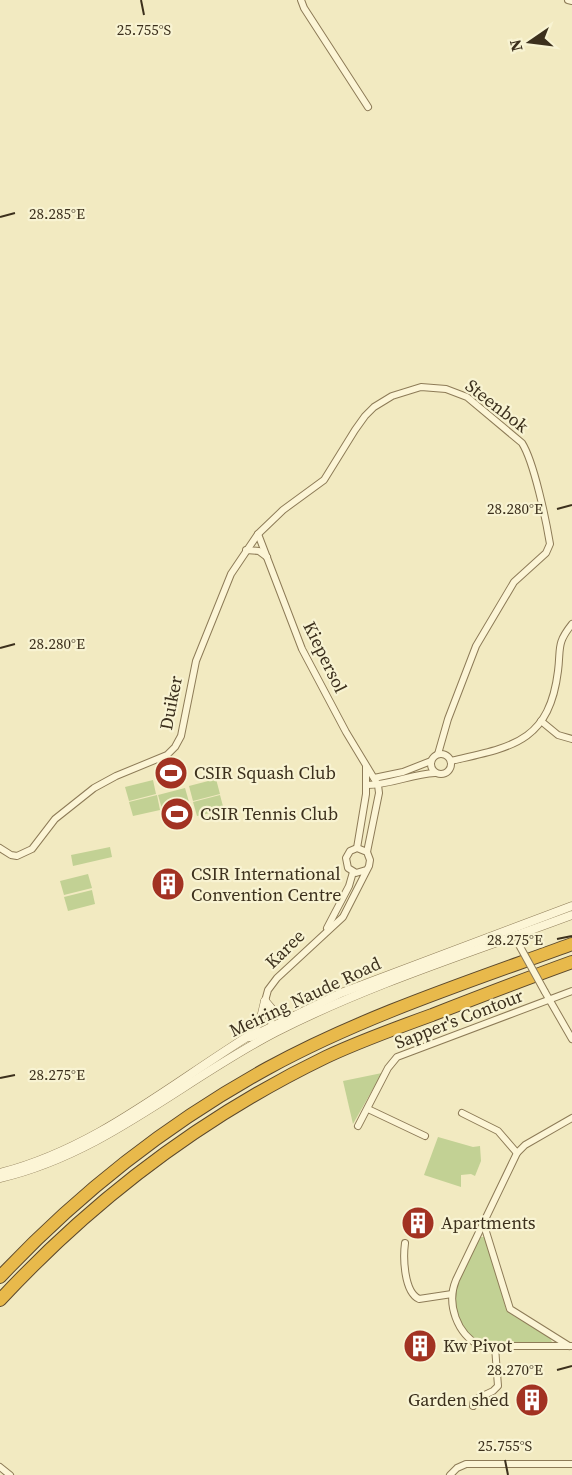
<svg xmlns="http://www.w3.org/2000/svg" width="572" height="1475" font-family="'Source Serif 4',serif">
<rect width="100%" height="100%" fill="#f2eac1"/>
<!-- green -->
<g fill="#c2d194">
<path d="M216 779 220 794 193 801 189 786Z"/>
<path d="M153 780 156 794 129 801 125 787Z"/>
<path d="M185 788 189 802 162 809 158 795Z"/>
<path d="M157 795 160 810 133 816 129 802Z"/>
<path d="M220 795 224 810 197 816 193 802Z"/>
<path d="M189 803 193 817 166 824 162 810Z"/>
<path d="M110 847 112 857 73 866 71 855Z"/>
<path d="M88 874 92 888 64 895 60 881Z"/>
<path d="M92 890 95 904 68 911 64 897Z"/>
<path d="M382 1073 353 1124 343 1081Z"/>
<path d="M438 1137 473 1147 480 1146 481 1161 475 1176 471 1174 461 1175V1187L424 1175Z"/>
<path d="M479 1237H485L487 1243 506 1309 514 1316 550 1338 552 1342C544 1344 490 1345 482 1343 462 1338 450 1306 455 1288 460 1271 472 1254 479 1237Z"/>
</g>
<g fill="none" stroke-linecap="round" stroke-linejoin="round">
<!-- minor casing -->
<g stroke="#8d7b57" stroke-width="8">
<g id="minor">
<path d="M301 0 304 8 368 107"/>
<path d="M568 0 572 1"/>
<path d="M258 534 302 649 346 732 378 785 379 793 367 852"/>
<path d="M246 550 259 551 267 557"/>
<path d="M541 721 558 735 572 739"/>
<circle cx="441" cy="764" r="10"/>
<path d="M451 761C511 747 549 743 558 671 561 648 556 644 572 624"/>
<path d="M374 778 403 772 431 761"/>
<path d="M367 785C390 785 412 774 435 773"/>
<path d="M0 848 11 855 17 856 32 849 55 819 94 788 116 776 167 755 175 747 181 736 196 661 231 574 258 534 283 510 324 480 355 430 365 416 374 407 392 396 421 387 446 389 467 397 522 443C534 462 546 520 550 544L546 553 514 582 476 646 448 719 438 754"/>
<path d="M357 848 366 794V767"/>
<path d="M327 928 349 886 353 872"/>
<path d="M545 992 572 1039"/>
<path d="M273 1029 265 1001 268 990 277 978 343 917 369 866 370 860 367 852 357 848 350 851 346 858 348 868 356 873 366 870"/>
<path d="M368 1109 425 1136"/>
<path d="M462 1113 498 1131 517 1153"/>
<path d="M572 1118 525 1145 517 1153 456 1280C446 1304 457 1334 480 1346H572"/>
<path d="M358 1126 388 1068 397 1057 572 991"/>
<path d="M483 1222 510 1309 569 1346"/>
<path d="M405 1243C403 1258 404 1292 419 1299L452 1294"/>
<path d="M473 1406 474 1400 493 1391 498 1386 495 1347"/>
<path d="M0 1467 10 1475"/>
<path d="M450 1475 457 1468 466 1464H572"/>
</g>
</g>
<!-- tertiary casing -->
<g stroke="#8d7b57" stroke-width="9">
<g id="tertiary">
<path d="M265 1001 276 1014 288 1018"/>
<path d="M248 1036 260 1022 265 1001"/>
<path d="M0 1173C94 1149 167 1087 247 1037H251L341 993 572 906"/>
<path d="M0 1178C104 1154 183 1080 276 1032 370 984 473 952 572 915"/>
</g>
</g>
<!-- motorway casing -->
<g stroke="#5b482c" stroke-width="14">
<g id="motorway">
<path d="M0 1277C78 1194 168 1123 268 1068 363 1016 471 981 572 944"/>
<path d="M0 1300C94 1199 202 1117 326 1057 360 1041 396 1028 432 1015 478 997 525 979 572 962"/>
</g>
</g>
<!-- minor -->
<use href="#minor" stroke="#fcf5d6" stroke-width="6"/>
<!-- tertiary -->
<use href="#tertiary" stroke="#fcf5d6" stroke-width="8"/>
<!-- motorway -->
<use href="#motorway" stroke="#e8b94b" stroke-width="12"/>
<!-- minor-bridge casing -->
<g stroke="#8d7b57" stroke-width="8" stroke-linecap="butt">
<path id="minor-bridge" d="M518 943 545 992"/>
</g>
<!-- minor-bridge -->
<use href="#minor-bridge" stroke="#fcf5d6" stroke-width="6"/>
</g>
<!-- ticks -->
<path fill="none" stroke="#3c301d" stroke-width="2" d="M141 0 144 15M0 217 15 213M557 509 572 505M0 648 15 644M557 939 572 936M0 1078 15 1075M557 1370 572 1366M505 1460 508 1475"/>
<!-- icons -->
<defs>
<g id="stadium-disc" transform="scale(1.725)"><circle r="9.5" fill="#a23222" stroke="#f8f3d2"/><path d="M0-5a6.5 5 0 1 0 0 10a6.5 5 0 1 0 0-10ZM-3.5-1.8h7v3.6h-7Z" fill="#fff"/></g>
<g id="building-disc" transform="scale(1.725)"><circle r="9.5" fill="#a23222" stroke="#f8f3d2"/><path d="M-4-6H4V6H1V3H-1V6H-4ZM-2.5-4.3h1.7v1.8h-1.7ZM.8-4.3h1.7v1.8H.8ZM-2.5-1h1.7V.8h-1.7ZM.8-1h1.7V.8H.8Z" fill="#fff"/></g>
</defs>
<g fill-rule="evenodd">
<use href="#stadium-disc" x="171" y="773"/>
<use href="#stadium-disc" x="177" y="814"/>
<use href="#building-disc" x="168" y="884"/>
<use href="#building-disc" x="418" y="1223"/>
<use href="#building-disc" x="420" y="1346"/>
<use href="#building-disc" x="532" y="1400"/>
</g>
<g text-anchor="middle" stroke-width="4.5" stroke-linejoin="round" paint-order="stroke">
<!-- street labels -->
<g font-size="18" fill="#3c301d" stroke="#f8f3d2">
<text transform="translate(497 406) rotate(38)" y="6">Steenbok</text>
<text transform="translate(325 657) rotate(64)" y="6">Kiepersol</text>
<text transform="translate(171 703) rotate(-79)" y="6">Duiker</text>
<text transform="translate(285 949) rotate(-44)" y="6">Karee</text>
<text transform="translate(305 997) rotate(-25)" y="6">Meiring Naude Road</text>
<text transform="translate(459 1019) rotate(-21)" y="6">Sapper's Contour</text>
</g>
<!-- poi labels -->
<g font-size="18" fill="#3c301d" stroke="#f8f3d2" text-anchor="start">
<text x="194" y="779">CSIR Squash Club</text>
<text x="200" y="820">CSIR Tennis Club</text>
<text x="191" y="880">CSIR International<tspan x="191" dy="21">Convention Centre</tspan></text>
<text x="441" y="1229">Apartments</text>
<text x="443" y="1352">Kw Pivot</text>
<text x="509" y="1406" text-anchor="end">Garden shed</text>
</g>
</g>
<g font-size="15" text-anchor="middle" fill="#3c301d" stroke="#f8f3d2" stroke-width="4.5" stroke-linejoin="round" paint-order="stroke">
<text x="144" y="35">25.755°S</text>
<text x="57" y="219">28.285°E</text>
<text x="515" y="514">28.280°E</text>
<text x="57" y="649">28.280°E</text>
<text x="515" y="945">28.275°E</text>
<text x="57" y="1080">28.275°E</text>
<text x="515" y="1375">28.270°E</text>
<text x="505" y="1451">25.755°S</text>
</g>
<!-- north arrow -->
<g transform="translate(530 42) rotate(256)" stroke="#f8f3d2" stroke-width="4.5" paint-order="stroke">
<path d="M0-4.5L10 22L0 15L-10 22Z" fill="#3c301d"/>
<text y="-9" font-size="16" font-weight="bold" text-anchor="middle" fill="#3c301d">N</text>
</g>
</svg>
